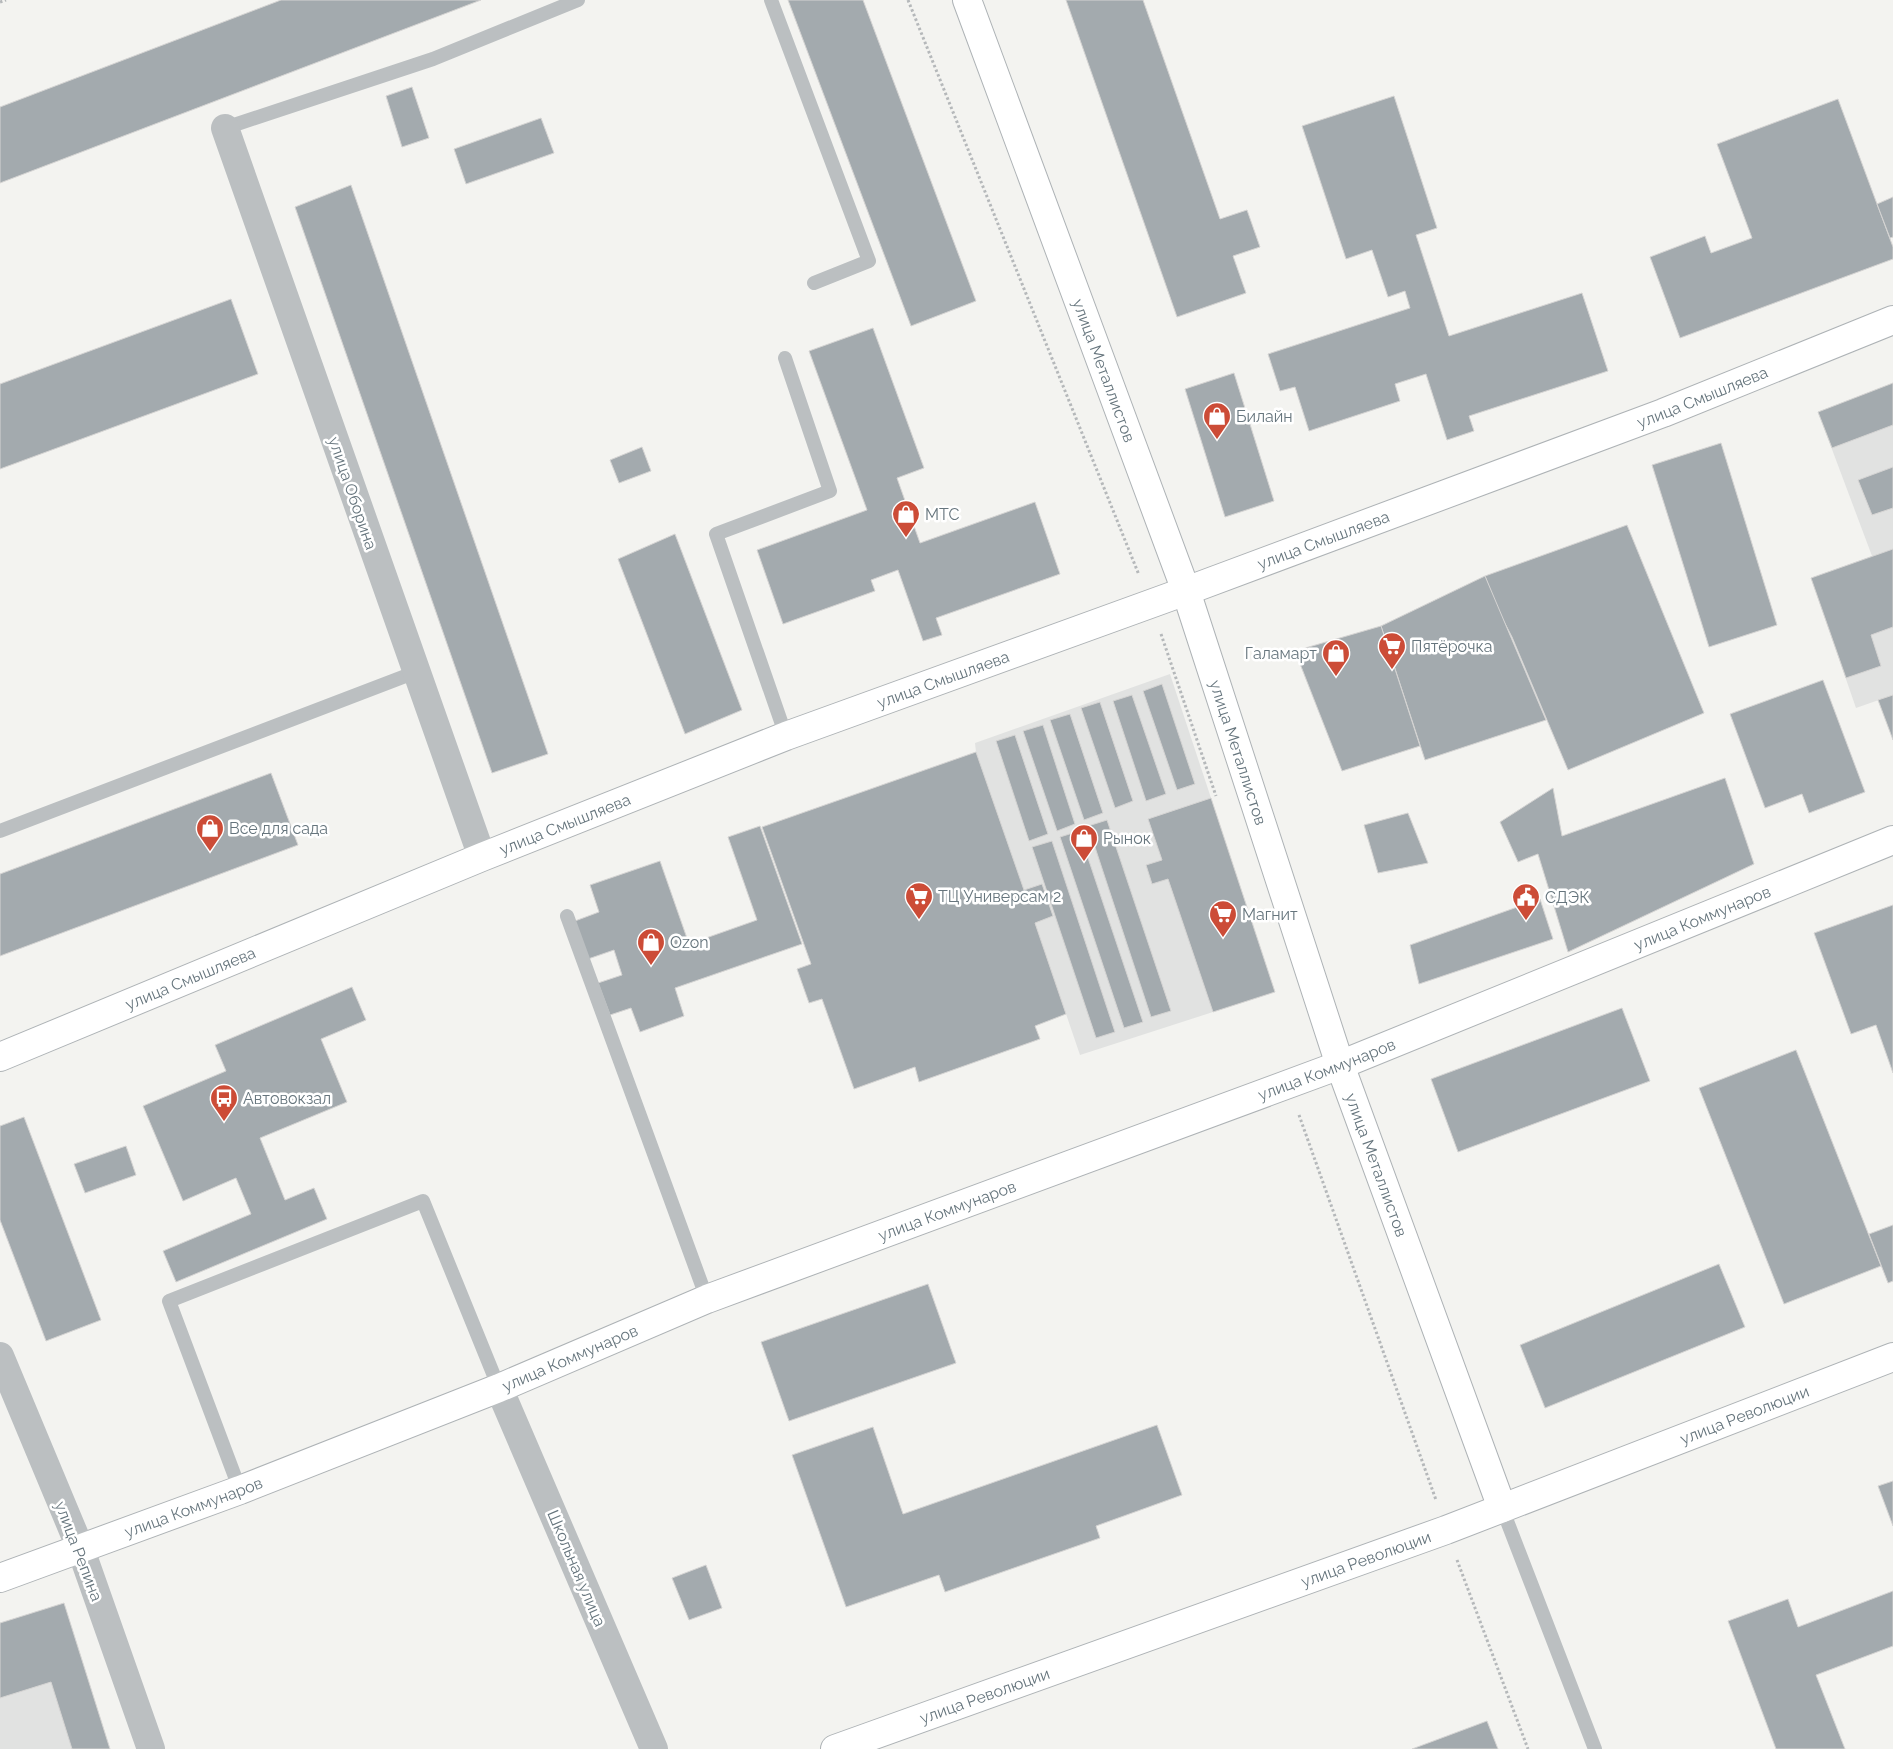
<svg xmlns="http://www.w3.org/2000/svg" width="1893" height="1749" font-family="Raleway,sans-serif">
<rect width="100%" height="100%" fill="#f3f3f0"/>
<!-- built -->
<g fill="#e1e2e1">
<path d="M1893 383V695L1856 708 1811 578 1872 556 1818 412Z"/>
<path d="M1170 674 1211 798 1148 819 1162 860 1146 865 1168 879 1213 1012 1080 1055 1035 923 1053 916 1042 885 1024 890 976 752 975 743Z"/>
<path d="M64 1603 110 1749H0V1623Z"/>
</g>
<!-- building -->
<g fill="#a3aaae" stroke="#d5d4d3">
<path d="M281 0H481L0 183V107Z"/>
<path d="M788 0H863L976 301 911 326Z"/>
<path d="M1066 0H1143L1220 219 1247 210 1260 247 1233 256 1246 293 1177 317Z"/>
<path d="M412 87 429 138 402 147 386 96Z"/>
<path d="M1394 96 1437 228 1416 235 1449 336 1582 293 1608 371 1469 416 1474 431 1447 440 1426 374 1395 384 1400 401 1309 431 1295 387 1280 391 1268 354 1410 308 1405 291 1388 297 1372 250 1346 259 1302 126Z"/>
<path d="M1838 99 1893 247V259L1680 338 1650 257 1705 236 1711 253 1752 238 1717 144Z"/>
<path d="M541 118 554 153 466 184 454 149Z"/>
<path d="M351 185 548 754 492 773 295 207Z"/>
<path d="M1893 197V237L1890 238 1877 204Z"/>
<path d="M231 299 258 374 0 469V384Z"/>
<path d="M873 328 924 468 897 478 920 543 1035 502 1060 574 936 618 942 635 923 641 898 570 871 580 875 591 783 624 757 550 867 510 809 351Z"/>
<path d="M1234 373 1274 501 1225 517 1185 389Z"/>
<path d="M1893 383V425L1832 448 1818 412Z"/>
<path d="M1721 443 1777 625 1709 647 1652 465Z"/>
<path d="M642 447 651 471 619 483 610 460Z"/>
<path d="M1893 467V508L1872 515 1858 480Z"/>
<path d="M1627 525 1704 713 1568 770 1512 637 1497 608 1485 576Z"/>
<path d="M675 534 742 710 685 734 618 559Z"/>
<path d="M1893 549V627L1871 635 1881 666 1846 678 1811 578Z"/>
<path d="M1485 576 1546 720 1425 760 1381 626Z"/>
<path d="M1381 626 1420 746 1342 771 1295 651Z"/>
<path d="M1823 680 1865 792 1809 813 1802 794 1765 808 1730 714Z"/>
<path d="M1162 684 1195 784 1177 790 1143 691Z"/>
<path d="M1132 695 1166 794 1146 801 1113 701Z"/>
<path d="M1893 695V740L1878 700Z"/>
<path d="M1100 702 1133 801 1115 808 1081 708Z"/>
<path d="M1070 714 1103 813 1084 820 1050 720Z"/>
<path d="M1043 725 1075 824 1057 831 1023 731Z"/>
<path d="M1015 735 1048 834 1029 841 996 741Z"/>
<path d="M976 752 1024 890 1042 884 1053 916 1035 923 1066 1014 1035 1026 1040 1039 919 1082 915 1067 854 1089 822 999 809 1003 797 969 811 964 762 827Z"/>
<path d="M271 773 298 845 0 956V874Z"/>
<path d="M1725 778 1754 864 1568 952 1538 854 1518 862 1500 822 1553 788 1562 836Z"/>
<path d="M1211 798 1275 992 1213 1012 1168 879 1152 884 1146 865 1162 860 1148 819Z"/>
<path d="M1408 813 1428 863 1378 873 1364 825Z"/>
<path d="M1107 820 1171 1011 1151 1017 1088 826Z"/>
<path d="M760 826 802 944 675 988 684 1016 640 1032 631 1008 610 1015 598 983 622 975 614 950 588 959 575 921 599 912 590 885 660 861 689 944 757 920 728 837Z"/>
<path d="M1079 831 1143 1022 1124 1028 1060 837Z"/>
<path d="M1052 841 1115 1032 1096 1038 1032 847Z"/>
<path d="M1540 899 1553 939 1419 984 1410 945Z"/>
<path d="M1893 905V1073L1876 1025 1851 1034 1814 933Z"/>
<path d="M352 987 366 1020 321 1039 347 1102 260 1138 285 1200 314 1188 327 1219 176 1282 163 1251 251 1214 236 1178 183 1201 143 1106 226 1071 215 1045Z"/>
<path d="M1622 1008 1650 1081 1458 1152 1431 1079Z"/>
<path d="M1796 1050 1881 1266 1784 1304 1699 1088Z"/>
<path d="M24 1117 101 1320 46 1341 0 1220V1126Z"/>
<path d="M126 1146 136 1175 85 1193 74 1164Z"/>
<path d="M1893 1225V1281L1888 1283 1869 1234Z"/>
<path d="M1719 1264 1745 1327 1545 1408 1520 1345Z"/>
<path d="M928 1284 956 1363 789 1421 761 1342Z"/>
<path d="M1157 1425 1182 1495 1096 1526 1100 1538 945 1592 939 1575 846 1607 792 1455 873 1427 903 1514Z"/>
<path d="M1893 1481V1526L1878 1486Z"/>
<path d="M706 1565 722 1608 689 1620 672 1578Z"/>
<path d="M1893 1591V1646L1816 1675 1845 1749H1776L1728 1621 1788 1599 1798 1627Z"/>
<path d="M64 1603 110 1749H72L51 1682 0 1698V1623Z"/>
<path d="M1487 1721 1498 1749H1412Z"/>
</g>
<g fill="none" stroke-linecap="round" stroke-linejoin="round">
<!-- secondary casing -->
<g stroke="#aeb3b6" stroke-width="30">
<g id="secondary">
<path id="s1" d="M967 0 1186 591 1340 1065 1502 1508"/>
<path id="s2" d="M0 1057 482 857 786 736 1186 591 1663 413 1893 320"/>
<path id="s3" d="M0 1578 240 1490 499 1388 707 1299 1340 1065 1893 840"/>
<path id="s4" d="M835 1749 1446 1530 1893 1357"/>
</g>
</g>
<!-- path -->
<g stroke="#b5b8ba" stroke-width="3" stroke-dasharray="2.5 2.5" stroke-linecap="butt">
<path d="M908 0 1139 575"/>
<path d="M0 2 6 0"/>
<path d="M1161 634 1216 796"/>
<path d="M1299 1115 1436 1500"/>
<path d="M1457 1560 1528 1749"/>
</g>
<!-- lane -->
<g stroke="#bbbfc1" stroke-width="14">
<path d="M771 0 869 261 814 283"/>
<path d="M225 128 433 59 578 0"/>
<path d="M785 358 830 491 716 534 786 736"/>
<path d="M0 831 416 672"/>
<path d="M567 916 707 1299"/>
<path d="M240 1490 169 1301 423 1201 499 1388"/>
<path d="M1502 1508 1595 1749"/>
</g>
<!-- street -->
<g stroke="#bbbfc1" stroke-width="28">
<path d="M225 128 482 857"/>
<path d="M0 1356 81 1550 151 1749"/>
<path d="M499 1388 654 1749"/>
</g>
<!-- secondary -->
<use href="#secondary" stroke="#fff" stroke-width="28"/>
</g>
<!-- icons -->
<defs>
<g id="shop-pin" transform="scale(1.4375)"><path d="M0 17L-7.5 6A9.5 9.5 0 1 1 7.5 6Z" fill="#cc4c37" stroke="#fff"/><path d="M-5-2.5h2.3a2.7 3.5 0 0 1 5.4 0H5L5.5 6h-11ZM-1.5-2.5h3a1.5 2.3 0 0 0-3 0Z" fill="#fff"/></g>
<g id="supermarket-pin" transform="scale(1.4375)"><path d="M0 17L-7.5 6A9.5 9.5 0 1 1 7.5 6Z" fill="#cc4c37" stroke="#fff"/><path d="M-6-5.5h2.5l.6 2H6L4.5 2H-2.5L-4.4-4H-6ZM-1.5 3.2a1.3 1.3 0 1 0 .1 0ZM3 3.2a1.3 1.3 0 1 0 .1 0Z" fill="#fff"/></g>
<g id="civic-pin" transform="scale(1.4375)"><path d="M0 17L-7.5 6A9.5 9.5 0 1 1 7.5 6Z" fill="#cc4c37" stroke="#fff"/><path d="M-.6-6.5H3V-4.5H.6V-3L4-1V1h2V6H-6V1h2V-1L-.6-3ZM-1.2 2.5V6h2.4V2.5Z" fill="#fff"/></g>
<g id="bus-pin" transform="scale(1.4375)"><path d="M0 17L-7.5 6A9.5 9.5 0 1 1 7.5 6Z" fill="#cc4c37" stroke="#fff"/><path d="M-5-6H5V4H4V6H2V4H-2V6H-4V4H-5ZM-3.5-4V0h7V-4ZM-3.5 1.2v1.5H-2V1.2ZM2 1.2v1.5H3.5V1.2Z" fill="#fff"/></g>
</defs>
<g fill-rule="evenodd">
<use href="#shop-pin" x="1217" y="416"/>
<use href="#shop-pin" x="906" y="514"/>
<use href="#supermarket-pin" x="1392" y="646"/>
<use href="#shop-pin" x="1336" y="653"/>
<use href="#shop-pin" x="210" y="828"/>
<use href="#shop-pin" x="1084" y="838"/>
<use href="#supermarket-pin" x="919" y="896"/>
<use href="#civic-pin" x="1526" y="897"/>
<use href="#supermarket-pin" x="1223" y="914"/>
<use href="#shop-pin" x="651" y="942"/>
<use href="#bus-pin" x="224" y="1098"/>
</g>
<g text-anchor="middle" stroke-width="5" stroke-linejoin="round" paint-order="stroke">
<!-- street labels -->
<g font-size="16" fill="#66757d" stroke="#fff">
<text dy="6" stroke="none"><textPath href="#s1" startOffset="395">улица Металлистов</textPath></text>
<text dy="6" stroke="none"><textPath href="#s2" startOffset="1826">улица Смышляева</textPath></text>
<text transform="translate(353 493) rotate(71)" y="6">улица Оборина</text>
<text dy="6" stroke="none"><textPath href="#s2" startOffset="1421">улица Смышляева</textPath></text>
<text dy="6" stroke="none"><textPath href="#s2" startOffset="1016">улица Смышляева</textPath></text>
<text dy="6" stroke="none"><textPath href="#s1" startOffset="800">улица Металлистов</textPath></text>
<text dy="6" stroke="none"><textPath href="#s2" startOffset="611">улица Смышляева</textPath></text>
<text dy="6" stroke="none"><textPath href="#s3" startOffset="1826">улица Коммунаров</textPath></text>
<text dy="6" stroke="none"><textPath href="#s2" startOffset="206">улица Смышляева</textPath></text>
<text dy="6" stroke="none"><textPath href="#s3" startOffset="1421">улица Коммунаров</textPath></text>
<text dy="6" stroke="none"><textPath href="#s1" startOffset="1235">улица Металлистов</textPath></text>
<text dy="6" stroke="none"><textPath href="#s3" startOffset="1016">улица Коммунаров</textPath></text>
<text dy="6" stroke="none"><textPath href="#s3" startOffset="611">улица Коммунаров</textPath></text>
<text dy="6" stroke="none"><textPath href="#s4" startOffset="969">улица Революции</textPath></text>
<text dy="6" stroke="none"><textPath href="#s3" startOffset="206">улица Коммунаров</textPath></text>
<text transform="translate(79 1551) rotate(69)" y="6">улица Репина</text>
<text dy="6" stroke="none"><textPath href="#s4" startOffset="564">улица Революции</textPath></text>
<text transform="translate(577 1568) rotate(67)" y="6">Школьная улица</text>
<text dy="6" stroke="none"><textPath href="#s4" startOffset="159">улица Революции</textPath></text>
</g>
<!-- poi labels -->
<g font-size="16" fill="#66757d" stroke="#fff" text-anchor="start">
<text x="1236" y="422">Билайн</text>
<text x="925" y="520">МТС</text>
<text x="1411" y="652">Пятёрочка</text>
<text x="1317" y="659" text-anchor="end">Галамарт</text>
<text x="229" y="834">Все для сада</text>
<text x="1103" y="844">Рынок</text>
<text x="938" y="902">ТЦ Универсам 2</text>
<text x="1545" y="903">СДЭК</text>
<text x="1242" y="920">Магнит</text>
<text x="670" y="948">Ozon</text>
<text x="243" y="1104">Автовокзал</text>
</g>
</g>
</svg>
